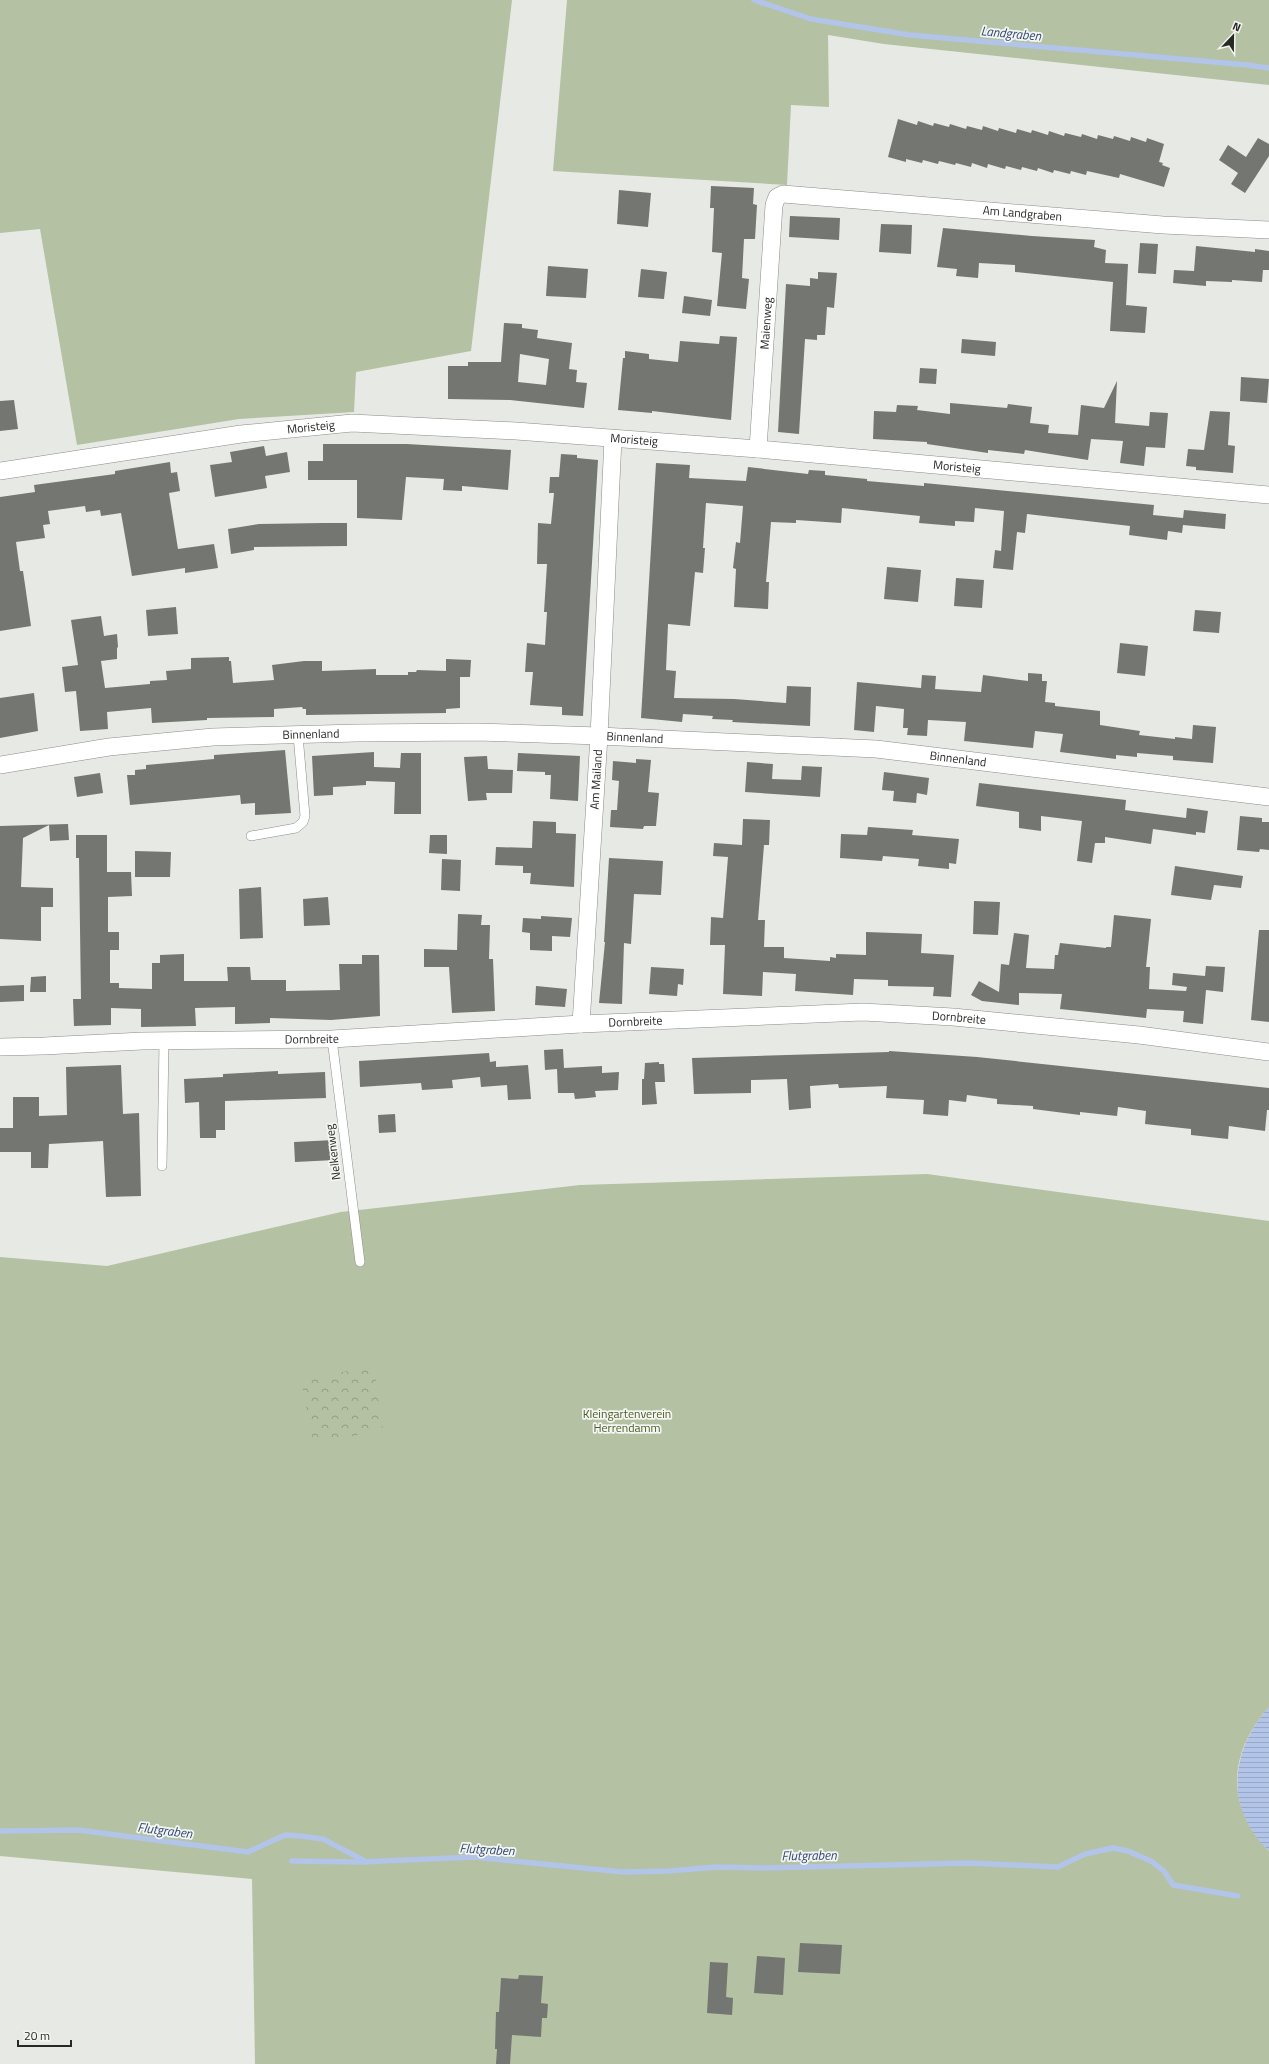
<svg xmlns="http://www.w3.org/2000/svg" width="1269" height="2064" font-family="'Titillium Web',sans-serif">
<defs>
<pattern id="forest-crowns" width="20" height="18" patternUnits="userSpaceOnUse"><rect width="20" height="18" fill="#b4c1a2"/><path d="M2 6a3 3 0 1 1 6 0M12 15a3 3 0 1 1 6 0" fill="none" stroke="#929d84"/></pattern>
<pattern id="water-rules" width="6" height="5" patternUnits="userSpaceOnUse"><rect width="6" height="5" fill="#b2c4e7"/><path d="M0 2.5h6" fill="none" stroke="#99a8c6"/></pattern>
</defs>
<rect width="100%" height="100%" fill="#e7e9e5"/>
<!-- green -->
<g fill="#b4c1a2">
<path d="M0 0H512L471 351 356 372 354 412 239 419 77 445 40 229 0 233Z"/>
<path d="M567 0H1269V85L884 44 828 35 829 107 791 105 787 185 553 171Z"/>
<path d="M927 1174 1269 1221V1707C1228 1753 1225 1805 1269 1851V2064H255L252 1879 0 1856V1257L107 1266 341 1212 580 1185Z"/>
</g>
<!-- forest -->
<path fill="url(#forest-crowns)" d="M374 1366 383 1430 313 1444 301 1380Z"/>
<!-- water -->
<path fill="url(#water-rules)" d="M1269 1707V1851C1224 1809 1230 1750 1269 1707Z"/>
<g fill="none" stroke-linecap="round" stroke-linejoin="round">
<!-- stream -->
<g stroke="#b2c4e7" stroke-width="5.5">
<path d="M754 0 811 19 910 35 1248 65 1269 68"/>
<path d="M0 1831 78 1830 248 1852 285 1835 300 1836 323 1839 365 1861"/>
<path d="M292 1861 361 1862 474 1857 623 1872 669 1871 717 1867 761 1868 969 1863 1058 1867 1085 1854 1113 1848 1128 1851 1151 1861 1164 1871 1173 1885 1238 1896"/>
</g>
</g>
<!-- building -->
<g fill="#747672" fill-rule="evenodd">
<path d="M898 119 917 125 918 121 933 126 934 123 949 127 950 124 966 129 967 126 982 130 983 126 998 131 999 128 1016 133 1017 129 1031 133 1032 130 1048 135 1049 131 1064 136 1065 133 1081 137 1082 134 1097 139 1098 135 1113 139 1114 136 1130 141 1131 137 1146 142 1147 138 1164 144 1159 162 1163 163 1162 165 1170 168 1164 187 1120 174 1119 178 1087 171 1086 175 1071 171 1070 174 1054 170 1053 173 1038 168 1037 171 1022 167 1021 170 1006 166 1005 169 988 164 987 168 972 163 971 167 956 163 955 165 939 161 938 164 923 160 922 163 906 159V162L888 157Z"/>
<path d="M1258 138 1269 144V156L1245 193 1231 184 1238 173 1219 160 1228 145 1246 157Z"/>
<path d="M711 186 754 188 753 204 757 205 755 239H744L742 278 749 279 746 309 717 306 722 253 712 252 714 208H710Z"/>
<path d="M619 190 651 193 648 227 617 224Z"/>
<path d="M790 216 840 218 839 240 789 237Z"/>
<path d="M881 224 912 225 911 254 879 252Z"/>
<path d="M943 228 1032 236 1095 240 1094 247 1106 250 1105 263 1128 264 1126 305 1147 307 1145 333 1110 331 1113 282 1015 272V265L979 263 978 278 956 276 957 269 937 267Z"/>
<path d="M1140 243 1158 244 1156 274 1138 273Z"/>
<path d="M1196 246 1255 252V249L1269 251V270H1263L1262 282 1232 280V282L1206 281V286L1173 283 1174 270 1194 271Z"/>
<path d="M548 266 588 269 586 298 546 296Z"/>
<path d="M641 269 667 272 664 299 638 297Z"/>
<path d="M818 272 837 273 834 308 827 307 825 335H817V340L805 339 799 434 778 432 786 284 810 286V278L818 279Z"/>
<path d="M684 296 712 300 710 316 682 313Z"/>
<path d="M504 323 522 324V328L538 330 537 338 572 343 569 369 577 370 576 382 587 383 584 408 510 400 448 399V366H468V362H501ZM520 354 549 359 546 385 518 382Z"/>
<path d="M720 336 737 337 731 420 652 411V413L618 410 623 358H625V351L649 354V359L678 362 680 341 719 344Z"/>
<path d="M962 339 996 342 995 356 961 353Z"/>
<path d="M920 368 937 369 936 384 919 383Z"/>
<path d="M1241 377 1269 379 1267 403 1240 401Z"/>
<path d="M1117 381 1115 423 1149 426 1150 412 1168 413 1165 448 1146 447 1144 466 1120 463 1123 441 1091 439 1088 460 1025 450 1024 454 988 450V453L927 444V442L873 439 874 411 896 412 897 405 918 406 917 410 950 414V403L1007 408 1008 404 1032 407 1030 423 1049 425 1048 433 1078 435 1081 405 1104 408Z"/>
<path d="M14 400 18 429 0 431V401Z"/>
<path d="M1210 411 1230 412 1228 445 1235 446 1233 473 1196 470V467L1186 466 1188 449 1204 450Z"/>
<path d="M323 444H407L511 450 508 490 462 486V491L443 490 444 479 406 477 402 520 357 518V480H308V461H323Z"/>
<path d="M264 446 266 456 287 452 290 472 265 476 267 488 215 497 210 465 232 462 230 452Z"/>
<path d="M561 454 577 455V458L598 460 583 716 562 715V707L530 705 533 672H525L527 643 545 645 547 612H544L547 564H537L538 523 551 524 554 493H549L550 477H559Z"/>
<path d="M170 462 171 473 177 472 180 491 169 493 178 549 214 544 218 568 185 573V568L132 576 121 513 101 516 100 510 86 512 85 506 48 511 50 524 43 525 45 538 16 542 20 571H23L31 626 0 631V497L35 492 34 485 115 474V471Z"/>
<path d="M656 463 690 465 689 478 746 481 748 467 808 474 809 470 825 471V475L867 479V481L924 486V483L1154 505 1153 515 1183 518 1184 510 1226 514 1225 529 1183 525 1182 533 1168 531 1167 540 1129 535 1130 526 1027 514 1025 533 1017 532 1013 570 993 568 995 550 1001 551 1004 511 975 508 974 522 955 521V526L919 523 920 516 842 508 841 523 796 520V523L771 522 766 582H769L768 609 734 607 736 569 733 568 736 542 740 543 743 506 706 503 703 548H705L703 573 695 572 690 626 668 624 666 670 676 671 674 698 734 699 786 703 787 686 811 687 810 726 732 722 733 720 712 719 713 716 683 714 682 722 641 718Z"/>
<path d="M323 523H347V546L254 547V550L231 554 228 529 259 524Z"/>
<path d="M887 567 921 570 918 602 884 599Z"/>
<path d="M956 578 984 580 982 608 954 606Z"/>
<path d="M176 607 178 634 148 636 146 610Z"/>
<path d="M1195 610 1221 612 1219 633 1193 631Z"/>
<path d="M101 616 104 636 117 634 118 647 117 648V659L101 661 105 688 150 684V681L167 680 166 671 191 669V658L229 657V661H231L233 683 274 680 272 665 304 661H322V671L376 669V675H408V672H416L417 670 446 671V659L471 660 470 677H460V708L446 709V713L306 715V709H303L302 707 274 709V717L207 718V720L152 723 151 708 107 712 108 729 80 731 76 691 65 692 62 667 78 665 71 620Z"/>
<path d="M1120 643 1148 646 1145 676 1117 673Z"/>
<path d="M1028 673 1042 674V681H1047L1045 702 1055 703V706L1100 711V725L1140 731 1139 735 1175 739V737L1192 739 1193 725 1216 727 1213 763 1173 760V756L1137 753V757L1116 755V759L1060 752 1063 734 1035 731 1033 748 964 741 966 722 928 720 927 736 907 735 908 728H903L904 709 876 706 874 732 854 730 857 682 921 688 922 675 936 676 935 689 981 692 983 675 1028 681Z"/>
<path d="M34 693 38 731 0 738V698Z"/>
<path d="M285 750 291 813 255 815V803L241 804 240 795 130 805 127 775H135V770L146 769V765L214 759V755Z"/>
<path d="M374 752V767L400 768 401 753H421V814H394L395 782 366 781V785L333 787V795L314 796 312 756Z"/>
<path d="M518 753 580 756 578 801 550 799 551 775H545V772L517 771Z"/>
<path d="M487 756 488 769 513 770 512 793H486L487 800 468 801 464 757Z"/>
<path d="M636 759 651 760 648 792 659 793 656 826H644L643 829 610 827 611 810H617L619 781 612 780 613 761 636 763Z"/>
<path d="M747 762 773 764 772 779 801 780 802 766 822 767 820 797 745 792Z"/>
<path d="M884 772 929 778 927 795 917 793 916 803 893 801 894 791 882 790Z"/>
<path d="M100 773 103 793 77 797 74 777Z"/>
<path d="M979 783 1126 800 1125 810 1155 814 1186 818 1187 808 1208 811 1205 833 1196 832V835L1153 829 1151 844 1105 837V843H1095L1092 863 1077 861 1082 821 1041 816V831L1019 828V812L976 806Z"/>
<path d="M1240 816 1262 818V822H1269V850L1260 849 1259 852 1237 850Z"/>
<path d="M743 819 770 820 769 845H764L758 920H765L764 947H784V958L830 961V957L836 958V954L866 955V932L922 934 921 953 954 955 951 997 933 996 934 987 888 986V980L854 979 853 995 795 991 796 974 763 972 762 996 723 994 725 945H710L711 917 723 918 728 857 713 856 714 843 742 845Z"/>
<path d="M533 821 556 822V833L576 834 574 887 530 884 531 873H523V866L495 865 496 847 532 848Z"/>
<path d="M68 824 69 840 50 841 49 825 23 838 21 887 53 888V907H41V941L0 939V826Z"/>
<path d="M868 827 913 830 912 835 959 839 956 864 949 863V869L918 866 919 859 883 856 882 861 840 858 841 834 867 835Z"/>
<path d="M76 835H107V872H131L132 896 108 897V932H119V950H110V983H119V988L152 989V963H160V955L184 954V981H228L227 967H250L251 980H286V991L340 990 339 964H362V955H379L380 1016 331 1020 270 1018V1023L235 1024V1007L195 1008 196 1026 141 1027V1009L111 1008V1025L74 1026 73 999H81L79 858H76Z"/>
<path d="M430 835H447V854L429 853Z"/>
<path d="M135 851 171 852 170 877H135Z"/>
<path d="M609 858 663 861 661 895 634 894 631 944 624 943 622 1004 599 1003 605 942H604Z"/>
<path d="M442 859 461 860 460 891 441 890Z"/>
<path d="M1175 866 1243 876 1241 888 1214 885 1211 900 1171 895Z"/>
<path d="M261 887 263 938 240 939 239 889Z"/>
<path d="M328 897 330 925 304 926 303 899Z"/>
<path d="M974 901 1000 902 998 935 973 934Z"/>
<path d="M458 914 482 915 481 925H490L489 959H493L495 1011 452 1013 449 967H424V949L457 950Z"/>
<path d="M1114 915 1151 919 1146 967H1150L1149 989 1186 991 1187 987 1172 985 1173 973 1205 976 1206 966 1225 967 1223 992 1206 990 1203 1024 1183 1022 1184 1011 1147 1009 1146 1018 1060 1009 1062 994 1019 993V1005L982 1001 971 995 979 981 999 992 1001 964 1009 965 1014 933 1029 935 1026 968 1054 969 1055 955H1058L1060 943 1106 948V947H1111Z"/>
<path d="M541 916 572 918 570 937 552 936V951L530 950V933L522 932 523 918 541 919Z"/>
<path d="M1259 930H1269V1022L1251 1020Z"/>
<path d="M651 967 684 969 683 985 678 984 677 996 649 994Z"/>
<path d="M46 976V992H30L31 977Z"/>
<path d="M24 985V1001L0 1002V986Z"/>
<path d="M536 986 567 989 565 1007 535 1005Z"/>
<path d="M563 1049 564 1068 602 1066V1073L619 1072 618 1090 595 1091 596 1097 588 1098 575 1099 574 1093H558L557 1069 545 1070 544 1050Z"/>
<path d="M889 1051 977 1057 1269 1088V1110H1267L1265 1131 1229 1126 1228 1139 1191 1135V1129L1145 1124 1146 1111 1118 1107 1117 1116 1080 1112V1115L1033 1109V1106L997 1104V1099L967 1095 966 1102 949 1100 948 1116 923 1114 924 1100 886 1098 887 1086 839 1088 838 1084 810 1086 811 1108 789 1110 787 1079 751 1080V1093L694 1094 692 1058 889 1052Z"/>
<path d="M489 1053 490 1062 496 1061V1067L528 1065 531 1099 508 1100 507 1085 481 1087 480 1077 452 1080 453 1088 422 1090 421 1083 360 1087 359 1061Z"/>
<path d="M659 1062V1064H664L665 1082H655L657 1104 642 1105V1079H644L645 1063Z"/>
<path d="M121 1065 123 1114 139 1113 141 1196 106 1197 103 1141 49 1144 48 1168H31V1152H0V1128H13V1097H39V1116L67 1115 66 1067Z"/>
<path d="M278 1071V1074L325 1072 326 1098 225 1101V1130H216V1138H200L199 1102 185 1103 184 1079 223 1077V1074Z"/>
<path d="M395 1114 396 1132 379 1133 378 1115Z"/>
<path d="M334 1140 335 1160 295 1162 294 1142Z"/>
<path d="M800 1943 842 1945 840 1974 798 1972Z"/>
<path d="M757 1956 785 1958 783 1995 754 1993Z"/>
<path d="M710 1962 728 1963 726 1997 733 1998 732 2015 707 2013Z"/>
<path d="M519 1975 543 1976 541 2003 548 2004 547 2018H542L541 2037 512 2035 510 2064H496L497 2049H495L496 2012H499L501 1978 518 1979Z"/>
</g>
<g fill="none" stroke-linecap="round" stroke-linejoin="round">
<!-- lane casing -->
<g stroke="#8a8c88" stroke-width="10">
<g id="lane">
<path d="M251 836 296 828 303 822 305 816 298 735"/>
<path d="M332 1039 360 1262"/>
<path d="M162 1166 164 1041"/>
</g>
</g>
<!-- street casing -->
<g stroke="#8a8c88" stroke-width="18">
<g id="street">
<path id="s1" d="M758 449 774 205 777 197 783 194 1163 225 1269 230"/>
<path id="s2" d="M0 471 241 434 352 423 516 431 758 449 1269 495"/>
<path id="s3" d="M0 765 109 747 213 737 357 733 476 732 599 736 876 749 1269 797"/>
<path id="s4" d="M581 1024 599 736 613 439"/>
<path id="s5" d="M0 1047 44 1046 142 1041 332 1039 581 1024 863 1012 953 1017 1139 1035 1269 1052"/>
</g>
</g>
<!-- lane -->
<use href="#lane" stroke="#fff" stroke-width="9"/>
<!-- street -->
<use href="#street" stroke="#fff" stroke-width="17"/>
</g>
<g text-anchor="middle" stroke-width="3.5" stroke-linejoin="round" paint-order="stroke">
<!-- street labels -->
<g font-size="12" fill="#282827" stroke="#f4f6f2">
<text dy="4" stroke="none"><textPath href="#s1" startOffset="500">Am Landgraben</textPath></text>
<text dy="4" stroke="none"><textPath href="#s1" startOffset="126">Maienweg</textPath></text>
<text dy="4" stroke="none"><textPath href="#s2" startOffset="314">Moristeig</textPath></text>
<text dy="4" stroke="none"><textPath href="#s2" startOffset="638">Moristeig</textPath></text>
<text dy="4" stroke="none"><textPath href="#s2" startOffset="962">Moristeig</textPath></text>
<text dy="4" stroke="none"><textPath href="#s3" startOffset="313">Binnenland</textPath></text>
<text dy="4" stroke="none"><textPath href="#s3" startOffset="637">Binnenland</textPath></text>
<text dy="4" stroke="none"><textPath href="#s3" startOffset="961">Binnenland</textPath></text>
<text dy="4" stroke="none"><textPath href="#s4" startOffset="245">Am Mailand</textPath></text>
<text dy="4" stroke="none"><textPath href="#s5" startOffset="960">Dornbreite</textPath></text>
<text dy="4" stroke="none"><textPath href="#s5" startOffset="636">Dornbreite</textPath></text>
<text dy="4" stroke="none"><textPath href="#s5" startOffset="312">Dornbreite</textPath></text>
<text transform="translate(333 1152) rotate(-97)" y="4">Nelkenweg</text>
</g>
<!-- park labels -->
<g font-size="12" fill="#4a5d26" stroke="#f4f6f2">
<text x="627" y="1418">Kleingartenverein<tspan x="627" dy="14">Herrendamm</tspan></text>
</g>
<!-- water labels -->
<g font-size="13" font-style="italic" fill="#304775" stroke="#f4f6f2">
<text transform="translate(1011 33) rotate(5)" y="5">Landgraben</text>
<text transform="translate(165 1830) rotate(7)" y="5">Flutgraben</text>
<text transform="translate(487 1849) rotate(3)" y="5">Flutgraben</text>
<text transform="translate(809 1855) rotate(-1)" y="5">Flutgraben</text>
</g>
</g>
<!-- north arrow -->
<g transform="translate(1233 36) rotate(22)" stroke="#f4f6f2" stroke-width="3" paint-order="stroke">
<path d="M0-3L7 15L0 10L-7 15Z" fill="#282827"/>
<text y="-6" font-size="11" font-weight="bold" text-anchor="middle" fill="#282827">N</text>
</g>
<!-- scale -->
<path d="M18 2040v6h53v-6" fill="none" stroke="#282827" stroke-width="2"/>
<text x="24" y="2040" font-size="12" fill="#282827" stroke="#f4f6f2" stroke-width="3" paint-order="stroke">20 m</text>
</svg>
